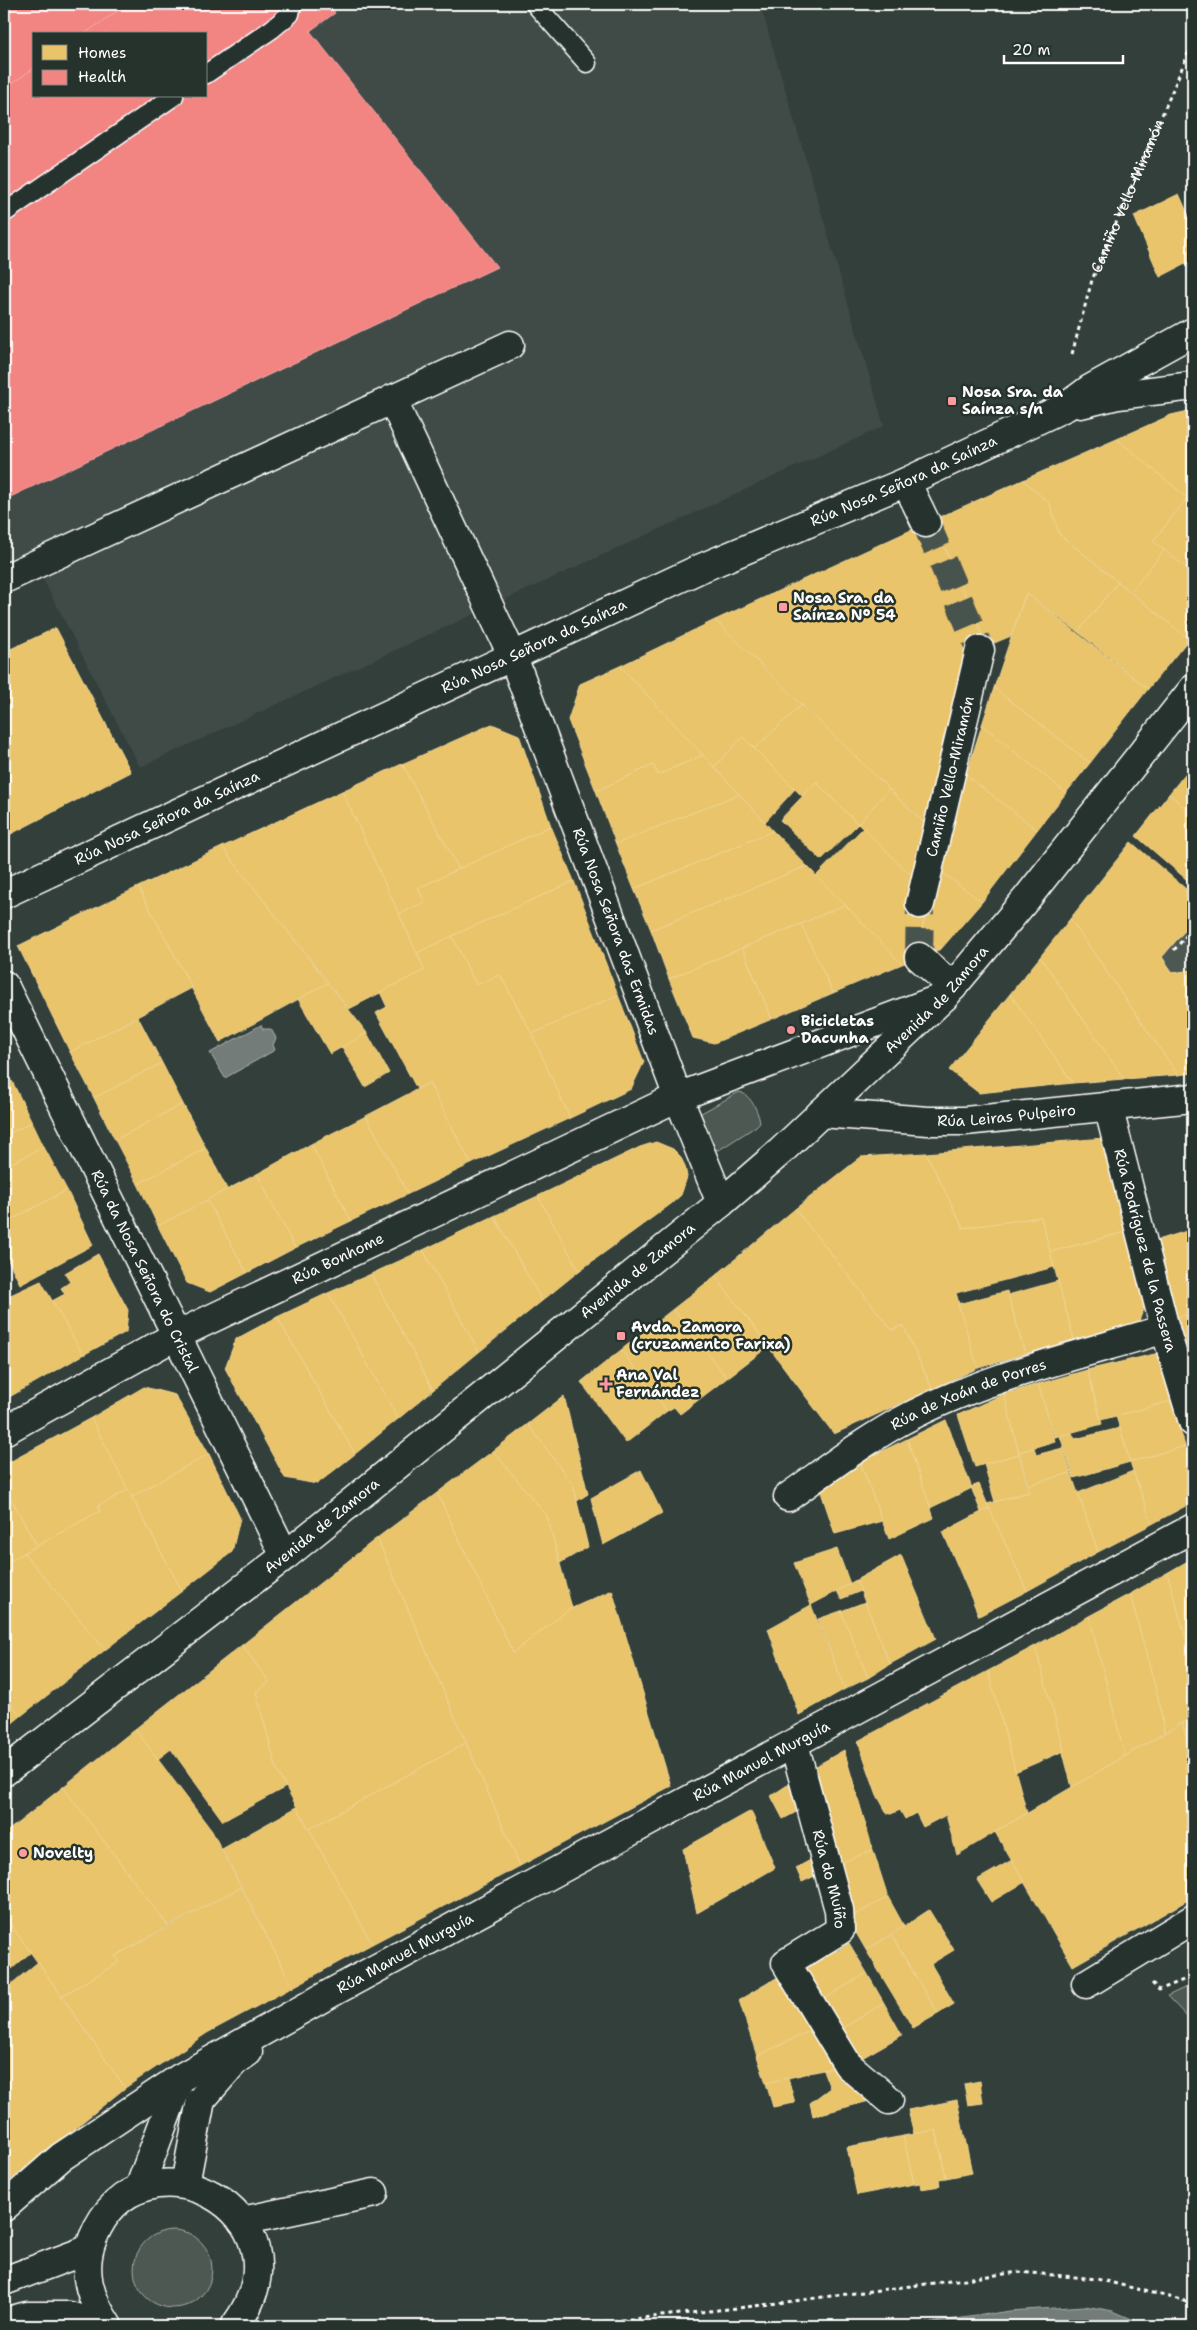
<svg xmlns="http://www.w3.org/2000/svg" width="1197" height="2330" font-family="'Shantell Sans',sans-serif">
<rect width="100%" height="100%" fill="#333f3a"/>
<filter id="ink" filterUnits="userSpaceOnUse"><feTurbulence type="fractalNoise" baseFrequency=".02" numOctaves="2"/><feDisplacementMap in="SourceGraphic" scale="10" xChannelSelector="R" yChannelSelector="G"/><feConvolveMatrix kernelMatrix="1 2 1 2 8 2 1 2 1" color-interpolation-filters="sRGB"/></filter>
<g filter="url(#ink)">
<!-- built -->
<path fill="#404c47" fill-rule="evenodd" d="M4 4H760L884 426 140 767 43 579 4 596ZM34 34H206V96H34Z"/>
<!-- green -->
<g fill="#4d5853" stroke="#a6aca9">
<path d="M1193 921V970L1173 973 1162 957Z"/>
<path d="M739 1092C750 1094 758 1111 760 1122L755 1127 719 1150 714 1149 696 1116Z"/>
<path d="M1193 1984V2023L1167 1996Z"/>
<circle cx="173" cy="2269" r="39"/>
</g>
<!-- water -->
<g fill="#737b78" stroke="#abb0ae">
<path d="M261 1025 263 1029H271L276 1038 273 1045 275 1050 225 1078 210 1053Z"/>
<path d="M1085 2306 1113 2311 1148 2326H908L1010 2311Z"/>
</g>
<!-- homes -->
<g fill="#e9c46a" stroke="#f0d697">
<path d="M1179 194 1193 225V260L1160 277 1134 216Z"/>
<path d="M1193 410V506L1117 439 1171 415Z"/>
<path d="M1117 439 1187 498 1153 541 1164 550 1131 592 1059 534 1050 504 1023 480Z"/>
<path d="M1023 480 1050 504 1059 534 1118 582 1078 632 1026 593 1011 636 987 646 933 520Z"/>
<path d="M1186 500 1193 506V573L1153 541Z"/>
<path d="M933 520 987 646 927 826 715 620Z"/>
<path d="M1164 550 1193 573V633L1189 639 1131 592Z"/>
<path d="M1118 582 1189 639 1148 689 1078 632Z"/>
<path d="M1026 593 1148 689 1090 763 994 688Z"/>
<path d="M715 620 802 705 754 749 743 737 714 767 620 666Z"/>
<path d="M56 628 131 772 7 836 4 835V652Z"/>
<path d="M620 666 703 755 658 775 653 765 596 791 568 720 580 684Z"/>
<path d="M994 688 1090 763 1066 793 982 725Z"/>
<path d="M802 705 889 789 858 824 816 782 802 796 754 749Z"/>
<path d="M492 724 519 735 551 826 459 869 402 764Z"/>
<path d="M982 725 1066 793 1037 830 966 775Z"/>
<path d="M743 737 795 789 765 822 714 767Z"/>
<path d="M703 755 739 794 616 844 596 791 653 765 658 775Z"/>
<path d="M402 764 459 869 418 888 425 902 399 914 342 791Z"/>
<path d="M1193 764V815L1169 794Z"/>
<path d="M966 775 1037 830 982 902 936 868Z"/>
<path d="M816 782 858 824 821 860 780 820Z"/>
<path d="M889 789 927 826 915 879 858 824Z"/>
<path d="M342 791 425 970 349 1009 222 847Z"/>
<path d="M739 794 773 831 634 889 616 844Z"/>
<path d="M1169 794 1193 815V885L1136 836Z"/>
<path d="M551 826 574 881 417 953 399 914 425 902 418 888Z"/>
<path d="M863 828 915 879 927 906 921 935 941 949 902 964 816 876Z"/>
<path d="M773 831 807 866 651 930 634 889Z"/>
<path d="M1131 842 1193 895V921L1162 957 1173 973 1193 970V1073L1178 1075 1070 919Z"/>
<path d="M222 847 328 983 220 1042 138 887Z"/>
<path d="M807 866 845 905 669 979 651 930Z"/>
<path d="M936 868 982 902 941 949 921 935Z"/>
<path d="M574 881 618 995 532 1034 500 975 476 985 452 936Z"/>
<path d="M138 887 192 988 70 1052 18 946Z"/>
<path d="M845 905 902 964 833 993 801 924Z"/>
<path d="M1070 919 1178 1075 1124 1079 1040 957Z"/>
<path d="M801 924 833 993 772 1019 742 948Z"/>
<path d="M452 936 476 985 500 975 532 1034 570 1118 471 1164 429 1083 417 1089 376 1013 387 1007 380 992 425 970 417 953Z"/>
<path d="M742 948 772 1019 714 1043 693 1038 669 979Z"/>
<path d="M1040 957 1124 1079 1073 1083 1010 994Z"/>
<path d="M328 983 367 1033 330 1054 298 999Z"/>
<path d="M1010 994 1073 1083 979 1093 949 1070Z"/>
<path d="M618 995 644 1062 631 1089 570 1118 532 1034Z"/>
<path d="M138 1017 162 1063 94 1098 70 1052Z"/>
<path d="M367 1033 389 1073 365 1087 342 1047Z"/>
<path d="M162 1063 183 1104 115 1140 94 1098Z"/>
<path d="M12 1081 32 1122 4 1136V1085Z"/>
<path d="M429 1083 471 1164 408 1194 366 1116Z"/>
<path d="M183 1104 206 1148 138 1184 115 1140Z"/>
<path d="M366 1116 408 1194 351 1221 311 1144Z"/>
<path d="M32 1122 44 1147 4 1167V1136Z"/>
<path d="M1104 1138 1126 1232 1050 1252 1041 1217 963 1228 926 1153Z"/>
<path d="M656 1142 673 1149 680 1156 685 1166 687 1177 681 1195 671 1204 579 1271 538 1196 640 1147Z"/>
<path d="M311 1144 351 1221 295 1248 257 1174Z"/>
<path d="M44 1147 67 1190 4 1224V1167Z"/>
<path d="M206 1148 227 1189 158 1226 138 1184Z"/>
<path d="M926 1153 963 1228 1041 1217 1054 1267 956 1293 978 1368 932 1389 903 1325 892 1330 795 1209 861 1157Z"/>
<path d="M257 1174 295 1248 247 1273 207 1200Z"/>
<path d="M67 1190 93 1245 20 1284 4 1252V1224Z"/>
<path d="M538 1196 579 1271 542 1301 494 1216Z"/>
<path d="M207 1200 247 1273 210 1292 187 1283 158 1226Z"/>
<path d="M795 1209 892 1330 903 1325 932 1389 834 1434 715 1276Z"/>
<path d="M494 1216 542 1301 479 1352 423 1250Z"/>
<path d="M1193 1229V1313L1175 1318 1155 1241Z"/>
<path d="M1126 1232 1145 1305 1139 1321 1074 1340 1050 1252Z"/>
<path d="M423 1250 479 1352 433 1390 371 1274Z"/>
<path d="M98 1254 128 1310 126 1332 83 1355 52 1301 65 1294 61 1288 70 1282 65 1273Z"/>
<path d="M371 1274 433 1390 398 1419 328 1293Z"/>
<path d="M715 1276 769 1346 727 1378 673 1309Z"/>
<path d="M41 1281 83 1355 4 1400V1298Z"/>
<path d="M1058 1281 1074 1340 1025 1354 1008 1295Z"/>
<path d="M1007 1291 1025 1354 978 1368 958 1304Z"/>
<path d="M328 1293 398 1419 355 1454 277 1317Z"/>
<path d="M673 1309 727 1378 680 1414 674 1407 667 1411 621 1350Z"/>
<path d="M1193 1313V1342L1182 1346 1175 1318Z"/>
<path d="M277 1317 355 1454 317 1484 285 1478 225 1368 236 1339Z"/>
<path d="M1193 1342V1386L1182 1346Z"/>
<path d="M621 1350 667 1411 626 1443 581 1382Z"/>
<path d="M1159 1353 1171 1401 1101 1420 1087 1370Z"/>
<path d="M1087 1370 1102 1424 1055 1437 1038 1384Z"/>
<path d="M1038 1384 1055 1441 1019 1452 1004 1394Z"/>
<path d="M144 1387 175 1395 209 1454 131 1497 91 1418Z"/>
<path d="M1004 1394 1019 1454 975 1467 958 1415Z"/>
<path d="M564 1396 588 1494 577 1501 573 1485 528 1424Z"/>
<path d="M1171 1401 1185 1446 1130 1462 1116 1416Z"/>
<path d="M91 1418 128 1490 98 1506 100 1511 37 1546 4 1486V1465Z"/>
<path d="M946 1420 972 1488 930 1508 907 1439Z"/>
<path d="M528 1424 573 1485 588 1547 560 1563 547 1516 493 1451Z"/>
<path d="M1120 1428 1130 1462 1074 1478 1060 1436 1072 1433 1075 1439Z"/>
<path d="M907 1439 934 1518 889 1539 860 1462Z"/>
<path d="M1185 1446 1193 1474V1502L1152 1524 1130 1462Z"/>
<path d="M1034 1448 1036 1455 1063 1448 1071 1473 1028 1485 1019 1452Z"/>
<path d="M493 1451 547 1516 572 1608 513 1653 437 1493Z"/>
<path d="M209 1454 240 1518 232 1552 182 1591 131 1497Z"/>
<path d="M1019 1454 1029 1492 995 1502 984 1464Z"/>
<path d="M860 1462 882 1521 835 1534 821 1492Z"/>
<path d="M641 1470 662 1513 603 1545 591 1498Z"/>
<path d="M1133 1471 1152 1524 1098 1552 1078 1493Z"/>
<path d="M1071 1473 1098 1552 1027 1591 987 1504 1029 1492 1028 1485Z"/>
<path d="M979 1484 989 1508 981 1512 971 1487Z"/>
<path d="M4 1486 37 1546 4 1565Z"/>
<path d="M128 1490 182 1591 105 1650 24 1553 100 1511 98 1506Z"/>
<path d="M437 1493 513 1653 568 1610 612 1590 671 1786 520 1866 377 1538Z"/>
<path d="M989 1508 1027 1591 979 1616 943 1532Z"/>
<path d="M377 1538 466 1743 309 1829 277 1771 256 1692 269 1682 242 1645Z"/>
<path d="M837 1549 850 1584 811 1605 794 1563Z"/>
<path d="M24 1553 105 1650 21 1716 4 1695V1565Z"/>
<path d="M901 1555 936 1639 890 1664 856 1580Z"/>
<path d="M1193 1558V1663L1167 1573Z"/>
<path d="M1167 1573 1193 1663V1716L1164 1733 1160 1705 1130 1594Z"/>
<path d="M856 1580 861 1591 841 1599 837 1591Z"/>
<path d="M1130 1594 1160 1705 1164 1733 1125 1756 1089 1616Z"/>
<path d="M865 1602 890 1664 868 1678 841 1611Z"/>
<path d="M811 1605 845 1689 799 1715 768 1629Z"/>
<path d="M841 1611 868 1678 845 1689 818 1619Z"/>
<path d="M1089 1616 1125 1756 1072 1787 1035 1646Z"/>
<path d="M242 1645 269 1682 256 1692 277 1771 286 1787 223 1821 171 1749 158 1759 135 1729Z"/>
<path d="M1035 1646 1064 1751 1015 1772 988 1671Z"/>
<path d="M988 1671 1027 1813 957 1855 946 1815 923 1827 916 1813 905 1819 900 1810 891 1814 887 1813 877 1795 858 1741Z"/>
<path d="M4 1695 21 1716 4 1730Z"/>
<path d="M1193 1716V1759L1182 1723Z"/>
<path d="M1182 1723 1193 1759V1897L1073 1966 995 1832Z"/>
<path d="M135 1729 212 1831 241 1887 168 1926 63 1787Z"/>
<path d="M466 1743 520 1866 372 1944 309 1829Z"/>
<path d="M844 1750 873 1850 838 1864 811 1769Z"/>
<path d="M795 1780 804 1808 783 1819 771 1796Z"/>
<path d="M63 1787 168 1926 115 1956 119 1962 62 1996 4 1916V1834Z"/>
<path d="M297 1807 372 1944 293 1987 222 1849Z"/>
<path d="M751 1811 775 1868 697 1913 683 1849Z"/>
<path d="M873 1850 888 1897 853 1916 838 1864Z"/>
<path d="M816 1857 821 1873 802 1882 796 1868Z"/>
<path d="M1012 1860 1025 1882 991 1902 977 1880Z"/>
<path d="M241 1887 293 1987 207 2033 125 2088 62 1996 119 1962 115 1956Z"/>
<path d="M888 1897 904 1926 866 1950 848 1919Z"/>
<path d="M929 1910 954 1950 931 1964 954 2004 938 2014 891 1935Z"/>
<path d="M4 1916 31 1952 4 1976Z"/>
<path d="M891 1935 938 2014 913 2028 866 1950Z"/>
<path d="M849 1943 867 1973 819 2002 798 1967 828 1949 837 1951Z"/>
<path d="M38 1962 125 2088 4 2185V1990Z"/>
<path d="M867 1973 884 2003 837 2032 819 2002Z"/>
<path d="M783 1974 814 2029 757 2056 739 2000Z"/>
<path d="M884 2003 902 2035 855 2062 837 2032Z"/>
<path d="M814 2029 836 2067 766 2083 757 2056Z"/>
<path d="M836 2067 843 2082 873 2100 813 2116 810 2103 830 2088 823 2070Z"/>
<path d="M788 2078 795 2103 773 2107 766 2083Z"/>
<path d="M980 2081 983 2103 968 2105 964 2084Z"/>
<path d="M957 2100 972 2173 946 2178 936 2130 914 2134 908 2110Z"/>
<path d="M936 2130 946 2178 939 2179 940 2186 921 2189 920 2183 914 2184 903 2136Z"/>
<path d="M903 2136 914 2184 857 2195 847 2147Z"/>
</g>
<!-- health -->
<g fill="#f28482" stroke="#f6a9a8">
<path d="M4 4H128L84 34H34V68L4 89Z"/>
<path d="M128 4H329L335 13 310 31 497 267 4 500V89L34 68V96H206V34H84Z"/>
</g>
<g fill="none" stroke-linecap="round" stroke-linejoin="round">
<!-- street-tunnel -->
<g stroke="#47524e" stroke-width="28" stroke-dasharray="28 14" stroke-linecap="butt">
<path d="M926 523 980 650"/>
<path d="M919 957 920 904"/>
</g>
<!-- lane casing -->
<g stroke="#fff" stroke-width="21">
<g id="lane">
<path d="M535 4 587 63"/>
<path d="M206 74 272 29 290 14 292 4"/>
<path d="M4 213 174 96"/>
</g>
</g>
<!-- street casing -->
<g stroke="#fff" stroke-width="31">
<g id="street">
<path id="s2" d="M392 399 513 657 678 1097 721 1203"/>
<path d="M906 482 926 523"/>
<path d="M4 579 510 345"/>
<path id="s3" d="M920 904 980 650"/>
<path d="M919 957 953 987"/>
<path id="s4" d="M4 985 285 1556"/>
<path id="s5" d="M1108 1106 1165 1329 1193 1422"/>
<path id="s6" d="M821 1113 928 1121H965L1193 1098"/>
<path id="s7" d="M4 1431 177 1335 678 1097 944 997"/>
<path id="s8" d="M788 1497C825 1471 861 1443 901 1421 983 1377 1076 1356 1165 1329"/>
<path id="s9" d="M794 1744 839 1910 840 1930 786 1963 848 2065 889 2100"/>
<path d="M1086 1984 1193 1919"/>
<path d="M185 2184 201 2100 234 2062 248 2052"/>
<path d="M139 2189 180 2078"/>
<path id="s10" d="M4 2207 61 2157 180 2078 331 1993 1193 1528"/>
<path d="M242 2221 374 2193"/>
<path d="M4 2281 87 2250"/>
<path d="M4 2322 27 2316H70L102 2326"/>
<path d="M108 2326C90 2299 80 2270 93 2238 139 2121 319 2212 235 2326"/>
</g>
</g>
<!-- secondary casing -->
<g stroke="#fff" stroke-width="31">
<g id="secondary">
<path d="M1081 404 1118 395 1193 386"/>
<path id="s11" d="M4 894 699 569 906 482 1067 406 1090 389 1193 332"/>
<path id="s12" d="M4 1772 285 1556 721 1203 780 1152 944 997 1027 898 1193 689"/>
</g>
</g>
<!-- path -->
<g stroke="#fff" stroke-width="3" stroke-dasharray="4 4" stroke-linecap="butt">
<path id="s1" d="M1072 354 1092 280 1193 42"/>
<path d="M1174 950 1193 928"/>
<path d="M1152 1983 1159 1990 1193 1976"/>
<path d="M565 2326 738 2308 1020 2272 1097 2279 1193 2303"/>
</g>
<!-- lane -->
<use href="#lane" stroke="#26332d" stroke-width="18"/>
<!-- street -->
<use href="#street" stroke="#26332d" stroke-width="28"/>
<!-- secondary -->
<use href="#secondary" stroke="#26332d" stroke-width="28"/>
</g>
</g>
<!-- markers -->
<g fill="#ff9aa2" stroke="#26332d" stroke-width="2">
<rect x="947" y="396" width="10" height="10" rx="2.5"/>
<rect x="778" y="602" width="10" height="10" rx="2.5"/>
<circle cx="791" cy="1030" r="5"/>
<rect x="616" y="1331" width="10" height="10" rx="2.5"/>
<path d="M603.5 1376.5h5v5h5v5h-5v5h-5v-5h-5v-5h5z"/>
<circle cx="23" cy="1853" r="5"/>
</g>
<g text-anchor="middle" stroke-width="5" stroke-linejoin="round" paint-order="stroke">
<!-- street labels -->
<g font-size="15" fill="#fff" stroke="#26332d">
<text dy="5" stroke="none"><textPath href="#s1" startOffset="168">Camiño Vello-Miramón</textPath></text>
<text dy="5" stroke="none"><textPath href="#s11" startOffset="990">Rúa Nosa Señora da Saínza</textPath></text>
<text dy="5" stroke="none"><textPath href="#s11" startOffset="585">Rúa Nosa Señora da Saínza</textPath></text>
<text dy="5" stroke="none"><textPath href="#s3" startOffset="131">Camiño Vello-Miramón</textPath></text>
<text dy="5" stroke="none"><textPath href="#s11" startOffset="180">Rúa Nosa Señora da Saínza</textPath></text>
<text dy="5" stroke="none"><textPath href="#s2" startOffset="578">Rúa Nosa Señora das Ermidas</textPath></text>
<text dy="5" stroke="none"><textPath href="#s12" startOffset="1212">Avenida de Zamora</textPath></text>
<text dy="5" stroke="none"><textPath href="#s6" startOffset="186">Rúa Leiras Pulpeiro</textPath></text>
<text dy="5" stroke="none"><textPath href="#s5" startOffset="149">Rúa Rodríguez de la Passera</textPath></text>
<text dy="5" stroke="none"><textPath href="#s7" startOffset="376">Rúa Bonhome</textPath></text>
<text dy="5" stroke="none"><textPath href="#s4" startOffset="319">Rúa da Nosa Señora do Cristal</textPath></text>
<text dy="5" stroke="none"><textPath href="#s12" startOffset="808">Avenida de Zamora</textPath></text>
<text dy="5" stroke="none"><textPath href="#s8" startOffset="209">Rúa de Xoán de Porres</textPath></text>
<text dy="5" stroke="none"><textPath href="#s12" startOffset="402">Avenida de Zamora</textPath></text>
<text dy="5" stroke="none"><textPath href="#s10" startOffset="881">Rúa Manuel Murguía</textPath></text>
<text dy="5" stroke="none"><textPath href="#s9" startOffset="140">Rúa do Muíño</textPath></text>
<text dy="5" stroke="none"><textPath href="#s10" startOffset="476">Rúa Manuel Murguía</textPath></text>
</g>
<!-- poi labels -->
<g font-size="15" font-weight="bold" fill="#fff" stroke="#26332d" text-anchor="start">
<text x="962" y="397">Nosa Sra. da<tspan x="962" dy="17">Saínza s/n</tspan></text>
<text x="793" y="603">Nosa Sra. da<tspan x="793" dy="17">Saínza Nº 54</tspan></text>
<text x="801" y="1026">Bicicletas<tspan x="801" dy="17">Dacunha</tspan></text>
<text x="631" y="1332">Avda. Zamora<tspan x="631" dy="17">(cruzamento Farixa)</tspan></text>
<text x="616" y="1380">Ana Val<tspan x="616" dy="17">Fernández</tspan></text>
<text x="33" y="1858">Novelty</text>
</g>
</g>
<!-- margin -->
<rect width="1197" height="2330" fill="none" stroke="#26332d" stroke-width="20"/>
<rect x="10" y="10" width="1177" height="2310" fill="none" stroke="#fff" stroke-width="2" filter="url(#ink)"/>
<!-- legend -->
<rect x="32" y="32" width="175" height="65" fill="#26332d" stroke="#7d8581"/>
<rect x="42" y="45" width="25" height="15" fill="#e9c46a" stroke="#7d8581"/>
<text x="78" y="58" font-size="15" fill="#ffffff">Homes</text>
<rect x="42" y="70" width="25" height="15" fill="#f28482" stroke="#7d8581"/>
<text x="78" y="82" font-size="15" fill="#ffffff">Health</text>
<!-- scale -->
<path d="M1004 55v8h119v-8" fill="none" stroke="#ffffff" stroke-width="2.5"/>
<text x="1012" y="55" font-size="15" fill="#ffffff" stroke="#26332d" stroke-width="4" paint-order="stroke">20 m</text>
</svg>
